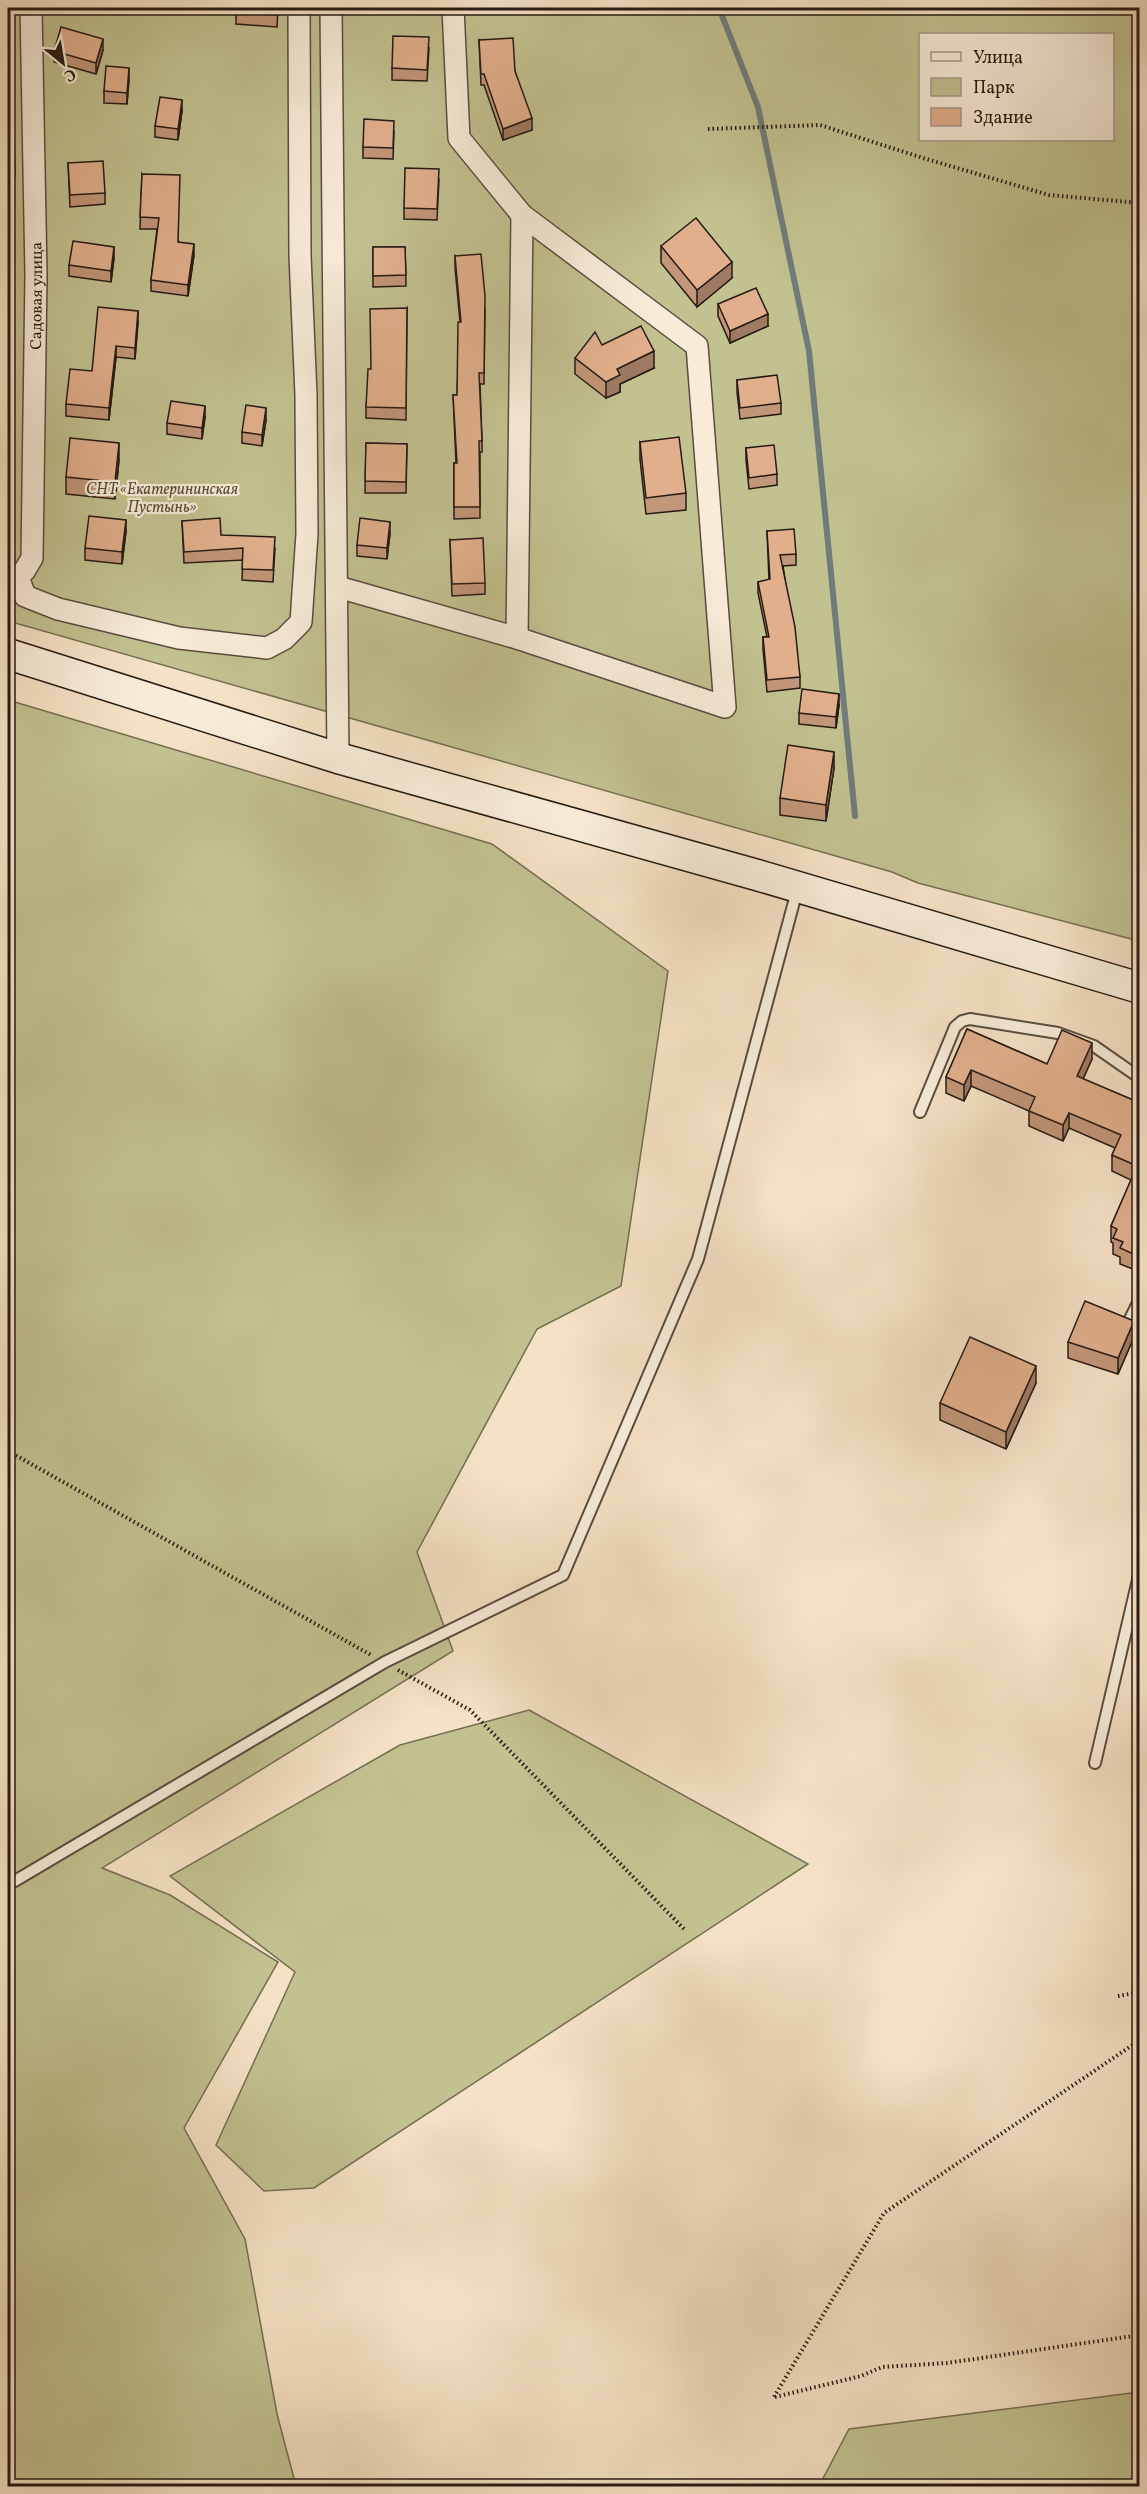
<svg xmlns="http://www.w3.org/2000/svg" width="1147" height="2494" font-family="Vollkorn,serif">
<rect width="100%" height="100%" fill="#f5e1c5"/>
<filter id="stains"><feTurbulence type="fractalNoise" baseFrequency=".00333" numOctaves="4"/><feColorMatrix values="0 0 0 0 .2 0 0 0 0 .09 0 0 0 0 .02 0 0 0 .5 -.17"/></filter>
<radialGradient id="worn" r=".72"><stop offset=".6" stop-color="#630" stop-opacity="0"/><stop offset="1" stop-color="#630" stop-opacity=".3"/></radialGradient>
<!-- green -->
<g fill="#c2c190" stroke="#746e52" stroke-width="1.5" fill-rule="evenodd">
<path d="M8 8H1139V941L918 883 892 872 8 621ZM920 34H1112V140H920Z"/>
<path d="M8 700 492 844 668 971 621 1286 537 1329 417 1552 453 1651 102 1868 170 1895 278 1962 184 2128 245 2239 277 2414 296 2486H8Z"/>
<path d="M529 1710 808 1864 314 2188 264 2191 216 2145 295 1972 170 1876 400 1745Z"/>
<path d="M1139 2392V2486H819L849 2429Z"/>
</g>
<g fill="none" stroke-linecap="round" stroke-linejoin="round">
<!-- stream -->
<path stroke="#707b7a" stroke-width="6" d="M719 8 758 107 809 351 855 816"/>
<!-- service casing -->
<g stroke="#5a4c40" stroke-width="14">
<g id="service">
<path d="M920 1112 955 1027 962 1021 970 1019 1058 1033 1094 1046 1140 1078"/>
<path d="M1140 1299 1129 1321 1140 1329"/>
<path d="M1095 1763 1140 1571"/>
<path d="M8 1885 385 1662 563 1575 698 1259 798 887"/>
</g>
</g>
<!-- minor casing -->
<g stroke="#5a4c40" stroke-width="24">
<g id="minor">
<path d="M331 8 338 758"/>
<path d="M8 573 18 577 25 596 58 609 179 638 267 648 284 639 301 622 307 534 306 395 300 256 299 8"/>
<path id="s1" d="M18 577 25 570 32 558 36 275 31 8"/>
<path d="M338 587 517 638 725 707 697 346 522 215 459 138 453 8"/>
<path d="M517 638 522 215"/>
</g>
</g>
<!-- secondary casing -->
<g stroke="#271a14" stroke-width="33">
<path id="secondary" d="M8 654 338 758 757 875 1140 988"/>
</g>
<!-- path -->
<g stroke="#271a14" stroke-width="4" stroke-dasharray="1.5 3" stroke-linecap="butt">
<path d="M708 129 820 125 923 158 1049 195 1140 203"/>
<path d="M8 1451 371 1655"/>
<path d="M398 1670 470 1710 684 1929"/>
<path d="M1118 1996 1140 1992"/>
<path d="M774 2397 884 2213 1140 2040"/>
<path d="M775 2397 861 2376 882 2367 947 2363 1140 2335"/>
</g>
<!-- service -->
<use href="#service" stroke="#f8ecd9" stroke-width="10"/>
<!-- minor -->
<use href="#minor" stroke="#f8ecd9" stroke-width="21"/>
<!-- secondary -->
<use href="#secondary" stroke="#f8ecd9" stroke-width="30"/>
</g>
<!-- wall -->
<g fill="#c29678" stroke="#271a14" stroke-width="1.5">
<path d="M172 8H198L197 13Z"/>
<path d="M236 8H278L277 27 236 24Z"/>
<path d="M479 40 515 71 532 130 503 140 484 85H481Z"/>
<path d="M429 48 427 81 392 80V68Z"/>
<path d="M103 50 96 74 54 62V51Z"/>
<path d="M129 79 127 104 104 103V91Z"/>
<path d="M182 111 178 140 155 137V126Z"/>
<path d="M8 112V123L15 166V177H8Z"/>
<path d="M394 132 393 159 363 158V147Z"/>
<path d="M68 163 105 193V204L70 207Z"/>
<path d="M142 174 179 242 194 255 188 296 151 291V280L157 229H140Z"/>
<path d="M439 180 437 220 404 219V208Z"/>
<path d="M661 246 732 278 697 307 661 263Z"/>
<path d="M373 247H405L406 286 373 287Z"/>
<path d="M455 256 485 308 484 384H480L482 441V452H480V518L454 519V463H456L453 395H457L460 322 455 268Z"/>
<path d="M114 258 111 282 69 276V265Z"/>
<path d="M718 304 768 326 730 343 718 316Z"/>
<path d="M407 308 406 420 366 418V407L371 369Z"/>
<path d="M138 322 135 359 116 357 109 420 66 416V404L92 371Z"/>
<path d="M602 345 654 368 620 384V392L606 398 575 374V358Z"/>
<path d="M737 380 781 403V414L740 419 737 392Z"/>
<path d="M205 417 202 439 167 434V423Z"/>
<path d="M266 420 262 446 242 443V432Z"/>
<path d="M640 442 686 493V510L646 514 640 459Z"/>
<path d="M366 443 407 444 406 493H365Z"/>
<path d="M746 448 777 474V485L749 489 746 460Z"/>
<path d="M119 460 115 499 66 494V477Z"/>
<path d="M182 521 221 535 275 548 273 582 242 580 243 560 184 563Z"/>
<path d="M126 531 122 564 85 560V548Z"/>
<path d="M767 531 796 554V565L783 566 800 677V688L767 692 763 649V637H767L758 593V582L769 580Z"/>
<path d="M390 533 387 559 357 556V545Z"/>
<path d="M450 540 485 583V594L452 596Z"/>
<path d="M839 705 836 728 799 724V713Z"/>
<path d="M834 768 826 821 780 815V798Z"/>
<path d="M967 1029 1047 1064 1092 1059 1083 1079 1133 1100 1140 1095V1272L1120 1264V1257L1113 1254V1243L1111 1242V1226L1131 1180 1112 1171V1155L1115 1148 1069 1128 1063 1141 1029 1126V1111L971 1086 964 1101 946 1093V1077Z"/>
<path d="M1134 1337 1118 1374 1068 1358V1342Z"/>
<path d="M1036 1383 1006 1449 940 1420V1403Z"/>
</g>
<!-- shaded-wall -->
<g fill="#9e7a62" stroke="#271a14" stroke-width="1.5">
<path d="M103 39V50L96 74V63Z"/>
<path d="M129 68V79L127 104V93Z"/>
<path d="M182 100V111L178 140V129Z"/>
<path d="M532 118V130L503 140V129Z"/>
<path d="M194 244V255L188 296V285Z"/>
<path d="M114 247V258L111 282V271Z"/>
<path d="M732 262V278L697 307V290Z"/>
<path d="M138 311V322L135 359V348Z"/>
<path d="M768 314V326L730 343V331Z"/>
<path d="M116 346V357L109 420V408Z"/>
<path d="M654 351V368L620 384V392L606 398V382L617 369Z"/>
<path d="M9 373V384L8 391V380Z"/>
<path d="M205 406V417L202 439V428Z"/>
<path d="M266 408V420L262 446V435Z"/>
<path d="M119 443V460L115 499V482Z"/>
<path d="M12 500V512L8 538V527Z"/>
<path d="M126 520V531L122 564V552Z"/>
<path d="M390 522V533L387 559V548Z"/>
<path d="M839 694V705L836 728V717Z"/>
<path d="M834 752V768L826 821V805Z"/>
<path d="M1092 1043V1059L1077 1092V1076Z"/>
<path d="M971 1070V1086L964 1101V1085Z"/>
<path d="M1069 1113V1128L1063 1141V1125Z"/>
<path d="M1134 1321V1337L1118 1374V1358Z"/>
<path d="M1036 1366V1383L1006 1449V1432Z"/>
</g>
<!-- building -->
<g fill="#e1af8c" stroke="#271a14" stroke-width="1.5">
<path d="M236 8H278L277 15 236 13Z"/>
<path d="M61 27 103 39 96 63 54 51Z"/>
<path d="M393 36 429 37 427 70 392 68Z"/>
<path d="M513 38 515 71 532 118 503 129 484 74H481L479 40Z"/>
<path d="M106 66 129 68 127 93 104 91Z"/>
<path d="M160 97 182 100 178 129 155 126Z"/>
<path d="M8 112V123H13L15 166H8Z"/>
<path d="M364 119 394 121 393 148 363 147Z"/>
<path d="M103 161 105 193 70 195 68 163Z"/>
<path d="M405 168 439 169 437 209 404 208Z"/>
<path d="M142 174 180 175 178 242 194 244 188 285 151 280 159 218 140 217Z"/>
<path d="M696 218 732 262 697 290 661 246Z"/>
<path d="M73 241 114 247 111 271 69 265Z"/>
<path d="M373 247H405L406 275 373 276Z"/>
<path d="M481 254 485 296 484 373H479L482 441H479L480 507H454V463H457L453 395H457L458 322H461L455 256Z"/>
<path d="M756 288 768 314 730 331 718 304Z"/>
<path d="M98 307 138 311 135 348 116 346 109 408 66 404 70 369 92 371Z"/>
<path d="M407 308 406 408 366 407 368 369H371L370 309Z"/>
<path d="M641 326 654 351 617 369 620 375 606 382 575 358 595 332 602 345Z"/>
<path d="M777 375 781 403 740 408 737 380Z"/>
<path d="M171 401 205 406 202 428 167 423Z"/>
<path d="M246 405 266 408 262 435 242 432Z"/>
<path d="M679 437 686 493 646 498 640 442Z"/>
<path d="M70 438 119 443 115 482 66 477Z"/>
<path d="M366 443 407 444 406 482 365 481Z"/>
<path d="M774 445 777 474 749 478 746 448Z"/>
<path d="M8 500H12L8 527Z"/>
<path d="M89 516 126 520 122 552 85 548Z"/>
<path d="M220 518 221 535 275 537 273 570 242 569 243 548 184 552 182 521Z"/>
<path d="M360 518 390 522 387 548 357 545Z"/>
<path d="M794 529 796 554 780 555 795 627 800 677 767 680 763 637H769L758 582 770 579 767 531Z"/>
<path d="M483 538 485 583 452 584 450 540Z"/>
<path d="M802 689 839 694 836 717 799 713Z"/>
<path d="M788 745 834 752 826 805 780 798Z"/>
<path d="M967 1029 1047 1064 1062 1030 1092 1043 1077 1076 1133 1100 1136 1094 1140 1095V1257L1120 1248 1123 1242 1113 1238 1117 1229 1111 1226 1137 1166 1112 1155 1121 1135 1069 1113 1063 1125 1029 1111 1035 1097 971 1070 964 1085 946 1077Z"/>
<path d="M1085 1301 1134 1321 1118 1358 1068 1342Z"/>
<path d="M970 1337 1036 1366 1006 1432 940 1403Z"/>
</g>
<g text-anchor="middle" stroke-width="4.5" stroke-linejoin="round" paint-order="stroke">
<!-- street labels -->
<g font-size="16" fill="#271a14" stroke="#f8ecd9">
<text dy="6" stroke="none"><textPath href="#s1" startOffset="286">Садовая улица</textPath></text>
</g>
<!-- park labels -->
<g font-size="16" font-style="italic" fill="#564c39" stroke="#f8ecd9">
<text x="162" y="494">СНТ «Екатерининская<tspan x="162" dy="18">Пустынь»</tspan></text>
</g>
</g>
<!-- margin -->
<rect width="1147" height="2494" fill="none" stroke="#f5e1c5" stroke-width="30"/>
<rect x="9" y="9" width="1129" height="2476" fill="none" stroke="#271a14" stroke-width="3"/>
<rect x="15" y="15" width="1117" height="2464" fill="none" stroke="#271a14" stroke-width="1.5"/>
<!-- legend -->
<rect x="919" y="33" width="195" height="108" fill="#f8ecd9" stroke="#a4988a" stroke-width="1.5"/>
<rect x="931" y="52" width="30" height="9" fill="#f8ecd9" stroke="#a4988a" stroke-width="1.5"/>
<text x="973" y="63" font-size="18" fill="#271a14">Улица</text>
<rect x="931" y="78" width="30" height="18" fill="#c2c190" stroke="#a4988a" stroke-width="1.5"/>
<text x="973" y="93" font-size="18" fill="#271a14">Парк</text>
<rect x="931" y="108" width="30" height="18" fill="#e1af8c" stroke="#a4988a" stroke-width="1.5"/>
<text x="973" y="123" font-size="18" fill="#271a14">Здание</text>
<!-- north arrow -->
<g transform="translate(63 63) rotate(150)" stroke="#f8ecd9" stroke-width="4.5" paint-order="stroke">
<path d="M0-4.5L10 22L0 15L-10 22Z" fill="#271a14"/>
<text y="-9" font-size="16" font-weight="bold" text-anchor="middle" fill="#271a14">С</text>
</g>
<rect width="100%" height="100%" filter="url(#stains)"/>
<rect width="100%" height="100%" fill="url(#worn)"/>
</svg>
